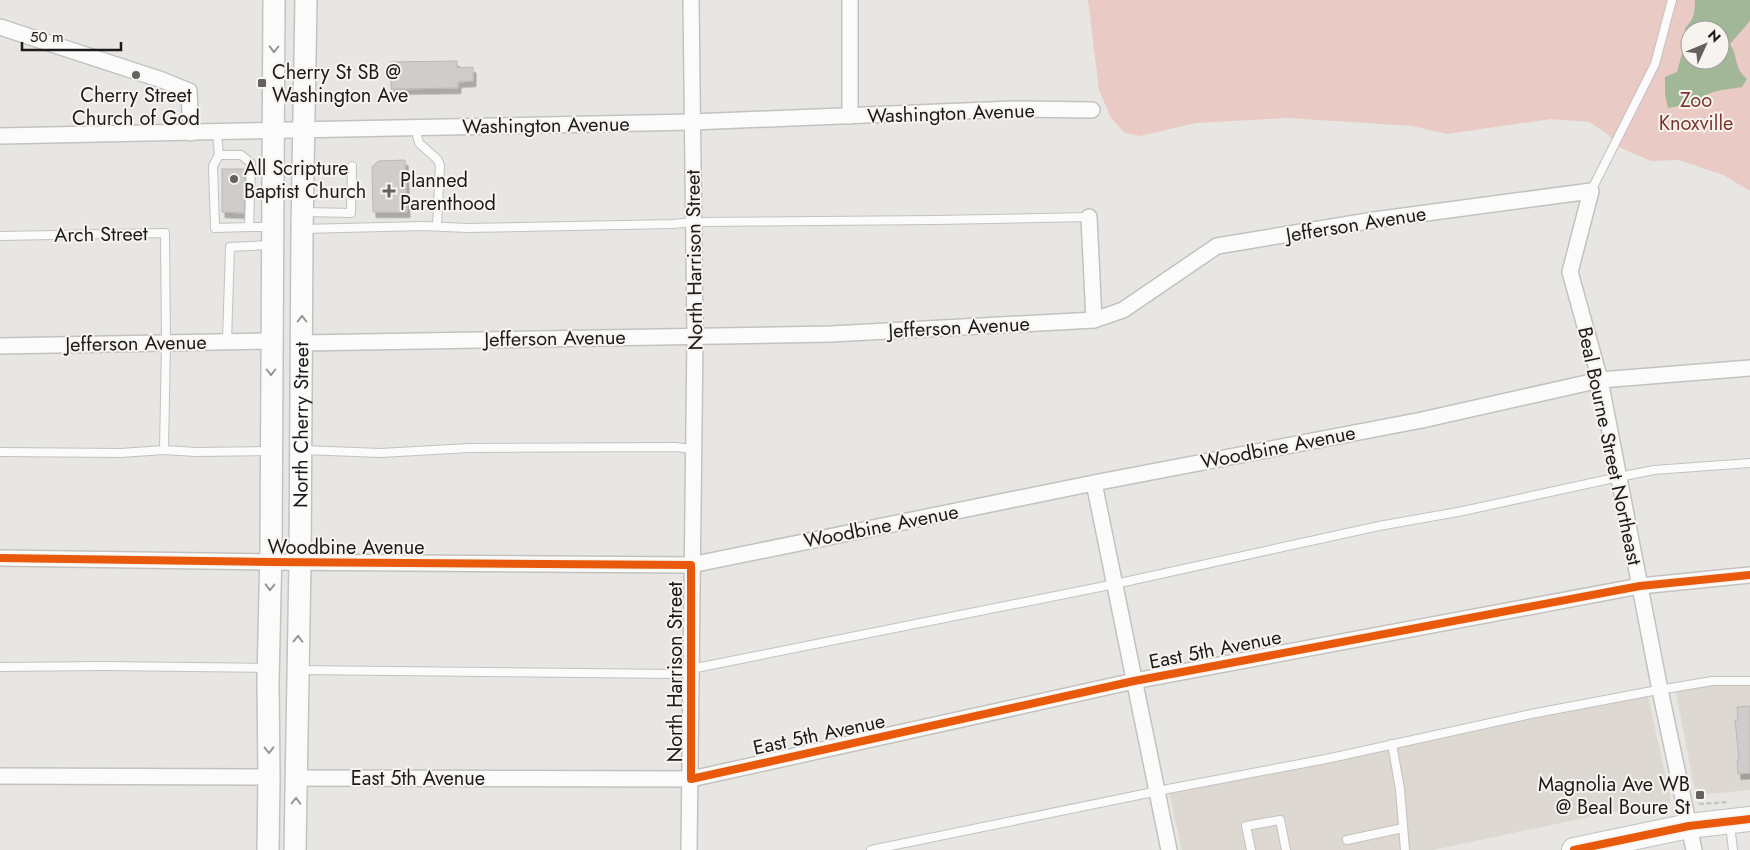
<svg xmlns="http://www.w3.org/2000/svg" width="1750" height="850" font-family="Jost,sans-serif">
<defs>
<filter id="shadow"><feDropShadow dx="3" dy="5.5" stdDeviation="0" flood-color="#0004"/></filter>
</defs>
<rect width="100%" height="100%" fill="#e8e6e3"/>
<!-- built -->
<g fill="#ddd8d1">
<path d="M1750 681V790L1698 795 1696 792 1693 781 1675 687Z"/>
<path d="M1647 692 1671 800 1669 803 1594 816 1433 850H1182L1168 789Z"/>
</g>
<!-- green -->
<path fill="#eacac4" fill-rule="evenodd" d="M1088 0H1750V191L1723 175 1679 160 1651 161 1621 148 1605 132 1589 122 1551 119 1447 134 1412 126 1288 118 1196 123 1140 136 1125 133 1111 118 1099 90ZM1690 30H1720V60H1690Z"/>
<!-- water -->
<path fill="#a1b797" fill-rule="evenodd" d="M1695 0H1750V21L1730 44C1739 58 1733 67 1747 79L1742 87C1726 90 1708 89 1697 103L1668 108 1665 94V77L1677 72 1686 39 1685 28C1694 20 1695 12 1695 0ZM1690 30H1720V60H1690Z"/>
<!-- building -->
<g fill="#cfcdcb" stroke="#bab8b6" filter="url(#shadow)">
<path d="M457 61V68L473 67V81L458 82V88L391 89V62Z"/>
<path d="M405 160 407 212H373L372 167 378 161Z"/>
<path d="M222 169H245L244 213 222 212Z"/>
<path d="M1750 706V773L1738 774 1737 760H1739L1735 720H1738L1737 707Z"/>
</g>
<g fill="none" stroke-linecap="round" stroke-linejoin="round">
<!-- service casing -->
<g stroke="#c3c2bf" stroke-width="10">
<g id="service">
<path d="M415 128 419 143 437 159 440 165 437 226"/>
<path d="M217 133 219 155H241L251 163 249 227H270"/>
<path d="M219 155 213 166 215 228 249 227"/>
<path d="M1591 191 1655 64 1672 0"/>
<path d="M305 212 351 213 352 166"/>
<path d="M303 229 423 226 467 228 673 224 693 222 936 220 1089 217"/>
<path d="M0 236 165 233 166 343 164 450"/>
<path d="M227 341 230 247 270 245"/>
<path d="M303 450 381 453 469 448 675 447 693 449"/>
<path d="M0 452 121 453 164 450 196 452 270 451"/>
<path d="M0 667 104 666 267 668"/>
<path d="M298 670 677 674 691 669 1115 584 1379 526 1463 511 1619 477 1654 470 1750 463"/>
<path d="M1392 744 1400 789 1405 850"/>
<path d="M1730 825 1733 850"/>
<path d="M1347 840 1403 828"/>
<path d="M871 850 1168 789 1326 759 1531 714 1647 692 1712 681H1750"/>
<path d="M1251 850 1246 826 1280 820 1286 850"/>
</g>
</g>
<!-- minor casing -->
<g stroke="#c3c2bf" stroke-width="18">
<g id="minor">
<path d="M850 0V116"/>
<path d="M0 27 162 80 189 91 191 133"/>
<path d="M0 136 692 122 1013 109 1092 110"/>
<path d="M1089 217 1094 320"/>
<path d="M302 343 831 334 1094 320 1123 310 1217 246 1374 220 1591 191 1570 272 1600 380 1660 690 1694 850"/>
<path d="M0 346 271 341"/>
<path d="M1094 483 1169 850"/>
<path d="M0 558 271 562 691 565 1094 483 1422 420 1600 380 1750 368"/>
<path d="M0 776 269 777"/>
<path d="M296 778 691 779 1134 681 1640 586 1750 575"/>
<path d="M689 850 695 336 691 0"/>
</g>
</g>
<!-- secondary casing -->
<g stroke="#c3c2bf" stroke-width="24">
<g id="secondary">
<path d="M268 850 269 777 268 682 271 547 274 0"/>
<path id="s1" d="M295 850 300 563 302 230 306 0"/>
</g>
</g>
<!-- primary casing -->
<g stroke="#c3c2bf" stroke-width="26">
<path id="primary" d="M1574 850 1689 826 1750 819"/>
</g>
<!-- path -->
<path stroke="#c5c5c4" stroke-width="2.5" stroke-dasharray="5 2.5" stroke-linecap="butt" d="M1699 804 1728 802"/>
<!-- service -->
<use href="#service" stroke="#fcfbfb" stroke-width="8"/>
<!-- minor -->
<use href="#minor" stroke="#fcfbfb" stroke-width="15"/>
<!-- secondary -->
<use href="#secondary" stroke="#fcfbfb" stroke-width="21"/>
<!-- primary -->
<use href="#primary" stroke="#fcfbfb" stroke-width="24"/>
<!-- cycleway casing -->
<g stroke="#f7f4f0" stroke-width="11">
<g id="cycleway">
<path d="M0 558 271 562 691 565V779L1134 681 1640 586 1750 575"/>
<path d="M1574 850 1689 826 1750 819"/>
</g>
</g>
<!-- cycleway -->
<use href="#cycleway" stroke="#e8590c" stroke-width="8"/>
</g>
<!-- one-way arrows -->
<defs><path id="oneway-chevron" d="M-2-3.5L2.5 0L-2 3.5" fill="none" stroke-width="1.6" stroke-linecap="round" stroke-linejoin="round" transform="scale(1.25)"/></defs>
<g stroke="#979696">
<use href="#oneway-chevron" transform="translate(274 49) rotate(91)"/>
<use href="#oneway-chevron" transform="translate(302 319) rotate(-90)"/>
<use href="#oneway-chevron" transform="translate(271 372) rotate(90)"/>
<use href="#oneway-chevron" transform="translate(270 587) rotate(91)"/>
<use href="#oneway-chevron" transform="translate(298 639) rotate(-89)"/>
<use href="#oneway-chevron" transform="translate(269 750) rotate(89)"/>
<use href="#oneway-chevron" transform="translate(296 801) rotate(-89)"/>
</g>
<!-- markers -->
<g fill="#636260" stroke="#f7f4f0" stroke-width="2">
<circle cx="136" cy="75" r="5"/>
<rect x="257" y="78" width="10" height="10" rx="2.5"/>
<circle cx="234" cy="179" r="5"/>
<path d="M386.5 183.5h5v5h5v5h-5v5h-5v-5h-5v-5h5z"/>
<rect x="1695" y="790" width="10" height="10" rx="2.5"/>
</g>
<g text-anchor="middle" stroke-width="4" stroke-linejoin="round" paint-order="stroke">
<!-- poi labels -->
<g font-size="20" fill="#1c1b1a" stroke="#f7f4f0" text-anchor="start">
<text x="272" y="79">Cherry St SB @<tspan x="272" dy="23">Washington Ave</tspan></text>
<text x="136" y="102" text-anchor="middle">Cherry Street<tspan x="136" dy="23">Church of God</tspan></text>
<text x="244" y="175">All Scripture<tspan x="244" dy="23">Baptist Church</tspan></text>
<text x="400" y="187">Planned<tspan x="400" dy="23">Parenthood</tspan></text>
<text x="1690" y="791" text-anchor="end">Magnolia Ave WB<tspan x="1690" dy="23">@ Beal Boure St</tspan></text>
</g>
<!-- park labels -->
<g font-size="20" fill="#7d352f" stroke="#f7f4f0">
<text x="1696" y="107">Zoo<tspan x="1696" dy="23">Knoxville</tspan></text>
</g>
<!-- street labels -->
<g font-size="20" fill="#1c1b1a" stroke="#f7f4f0">
<text transform="translate(951 113) rotate(-2)" y="7">Washington Avenue</text>
<text transform="translate(546 125) rotate(-1)" y="7">Washington Avenue</text>
<text transform="translate(1356 224) rotate(-9)" y="7">Jefferson Avenue</text>
<text transform="translate(101 234) rotate(-1)" y="7">Arch Street</text>
<text transform="translate(694 260) rotate(-91)" y="7">North Harrison Street</text>
<text transform="translate(959 327) rotate(-3)" y="7">Jefferson Avenue</text>
<text transform="translate(555 338) rotate(-1)" y="7">Jefferson Avenue</text>
<text transform="translate(136 343) rotate(-1)" y="7">Jefferson Avenue</text>
<text dy="7" stroke="none"><textPath href="#s1" startOffset="425">North Cherry Street</textPath></text>
<text transform="translate(1610 446) rotate(78)" y="7">Beal Bourne Street Northeast</text>
<text transform="translate(1278 447) rotate(-11)" y="7">Woodbine Avenue</text>
<text transform="translate(881 526) rotate(-11)" y="7">Woodbine Avenue</text>
<text x="346" y="554">Woodbine Avenue</text>
<text transform="translate(1215 649) rotate(-11)" y="7">East 5th Avenue</text>
<text transform="translate(675 672) rotate(-90)" y="7">North Harrison Street</text>
<text transform="translate(819 734) rotate(-12)" y="7">East 5th Avenue</text>
<text x="418" y="785">East 5th Avenue</text>
</g>
</g>
<!-- north arrow -->
<g transform="translate(1705 45) rotate(46)"><circle r="24" fill="#f7f4f0" stroke="#9f9d9a"/>
<path d="M0-4L9 19L0 12L-9 19Z" fill="#636260"/>
<text y="-8" font-size="14" font-weight="bold" text-anchor="middle" fill="#1c1b1a">N</text>
</g>
<!-- scale -->
<path d="M22 42v8h99v-8" fill="none" stroke="#1c1b1a" stroke-width="2.5"/>
<text x="30" y="42" font-size="15" fill="#1c1b1a" stroke="#f7f4f0" stroke-width="4" paint-order="stroke">50 m</text>
</svg>
